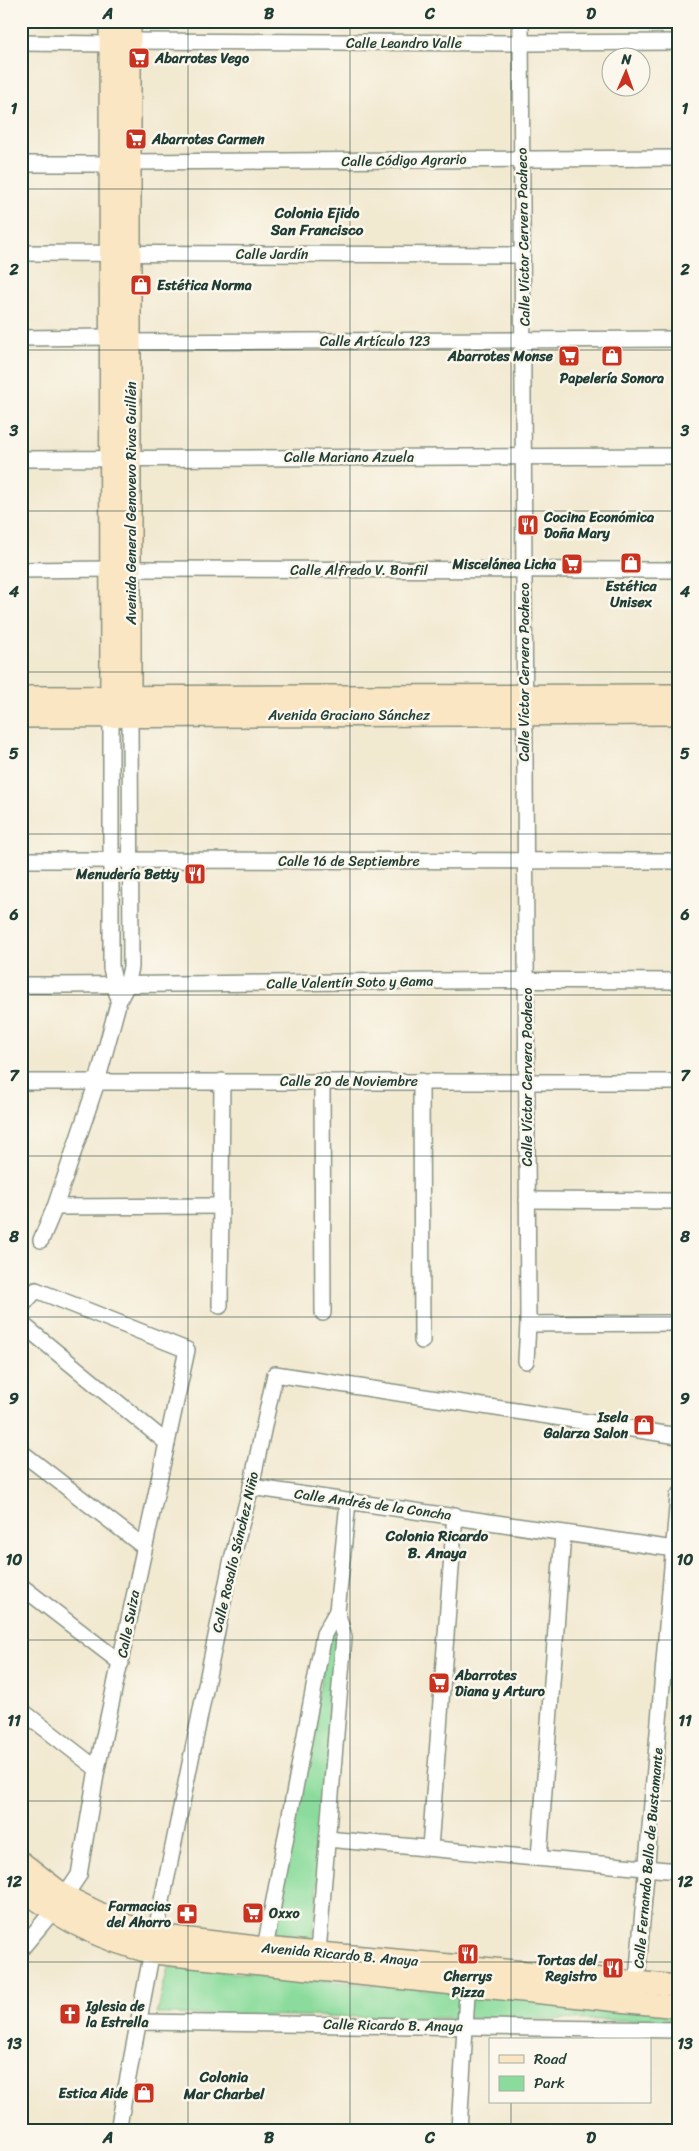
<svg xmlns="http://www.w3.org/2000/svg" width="699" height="2151" font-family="Sriracha,sans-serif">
<rect width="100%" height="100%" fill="#fbf7ec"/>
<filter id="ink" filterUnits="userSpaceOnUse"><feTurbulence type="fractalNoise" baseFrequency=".02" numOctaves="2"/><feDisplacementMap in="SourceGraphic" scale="10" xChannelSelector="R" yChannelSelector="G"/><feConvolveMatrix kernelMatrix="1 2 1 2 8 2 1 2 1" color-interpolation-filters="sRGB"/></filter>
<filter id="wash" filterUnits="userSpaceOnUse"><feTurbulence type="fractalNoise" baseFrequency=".0096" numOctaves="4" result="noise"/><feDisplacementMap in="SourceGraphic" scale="20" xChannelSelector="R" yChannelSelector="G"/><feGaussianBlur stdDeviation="1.12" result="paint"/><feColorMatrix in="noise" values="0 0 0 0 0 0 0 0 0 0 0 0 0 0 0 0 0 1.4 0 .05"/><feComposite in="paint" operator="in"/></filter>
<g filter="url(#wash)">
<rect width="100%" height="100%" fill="#f2e9d1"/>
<!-- green -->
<g fill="#8bdc9c" stroke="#558c68">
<path d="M336 1632 340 1636 313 1939 271 1937 330 1634Z"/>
<path d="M168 1967 678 2011V2021L157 2014Z"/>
</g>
</g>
<g filter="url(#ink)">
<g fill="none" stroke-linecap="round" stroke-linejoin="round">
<!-- street casing -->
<g stroke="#889382" stroke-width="18">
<g id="street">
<path d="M521 21 528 1324 526 1361"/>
<path d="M130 41 521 43 678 42"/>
<path d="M21 43 110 44"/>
<path d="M130 162 678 158"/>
<path d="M21 164H110"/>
<path d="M21 253 522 255"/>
<path d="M21 338 110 337"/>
<path d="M131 342 678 339"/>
<path d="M21 459 678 456"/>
<path d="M130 569 678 570"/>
<path d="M21 570 110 569"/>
<path d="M111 716V968L117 994"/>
<path d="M21 860 678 861"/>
<path d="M21 985C240 985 459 978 678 981"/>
<path d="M322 1081 323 1313"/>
<path d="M421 1081 422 1341"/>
<path d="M21 1082H678"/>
<path d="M527 1200 678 1201"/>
<path d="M55 1207 221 1206"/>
<path d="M41 1240 55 1207 97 1082 119 1000 127 985 131 967 130 716"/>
<path d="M220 1306 222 1081"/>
<path d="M21 1307 36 1290 187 1350 97 1769 79 1875 65 1896"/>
<path d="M21 1323 167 1443"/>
<path d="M528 1324 678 1323"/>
<path d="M21 1452 143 1546"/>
<path d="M251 1487 674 1549"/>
<path d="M21 1586 121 1663"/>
<path d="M21 1710 97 1769"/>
<path d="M327 1839 678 1871"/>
<path d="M430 1848 455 1515"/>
<path d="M539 1858 563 1534"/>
<path d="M265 1948 324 1634 337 1611"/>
<path d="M21 1949 52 1912"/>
<path d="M318 1952 344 1637 337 1611 348 1502"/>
<path d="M637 1981 678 1496"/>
<path d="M139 2022 678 2030"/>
<path d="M118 2130 155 1935 231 1563 251 1487 275 1374 678 1436"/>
<path d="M459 2130 468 1977"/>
</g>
</g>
<!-- secondary casing -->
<g stroke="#889382" stroke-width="24">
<g id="secondary">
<path d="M110 21 111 716"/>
<path d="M21 697 678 695"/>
<path d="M130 716V21"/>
<path d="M21 717 678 714"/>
<path d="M21 1862 65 1896 117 1922 155 1935 265 1948 678 1986"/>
<path d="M21 1888C66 1922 98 1939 153 1953L678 2007"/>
</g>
</g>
<!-- street -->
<use href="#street" stroke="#fff" stroke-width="15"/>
<!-- secondary -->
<use href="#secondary" stroke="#fbe6c3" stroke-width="21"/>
</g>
</g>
<!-- grid -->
<path fill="none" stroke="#1f3d34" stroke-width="1" stroke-opacity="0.55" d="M188 21V2130M350 21V2130M511 21V2040M21 189H678M21 350H678M21 511H678M21 672H678M21 834H678M21 995H678M21 1156H678M21 1317H678M21 1479H678M21 1640H678M21 1801H678M21 1962H678M511 2102V2130"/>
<!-- icons -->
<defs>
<g id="supermarket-square" transform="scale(1.125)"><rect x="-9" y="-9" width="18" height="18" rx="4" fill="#c8321e" stroke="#fbf7ec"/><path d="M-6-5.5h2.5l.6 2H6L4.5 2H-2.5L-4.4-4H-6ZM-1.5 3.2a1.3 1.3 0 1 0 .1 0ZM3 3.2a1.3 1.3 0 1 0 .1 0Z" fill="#fff"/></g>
<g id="shop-square" transform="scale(1.125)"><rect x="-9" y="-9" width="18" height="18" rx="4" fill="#c8321e" stroke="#fbf7ec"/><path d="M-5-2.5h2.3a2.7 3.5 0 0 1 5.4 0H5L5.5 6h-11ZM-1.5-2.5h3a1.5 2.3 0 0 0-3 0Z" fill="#fff"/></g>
<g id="restaurant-square" transform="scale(1.125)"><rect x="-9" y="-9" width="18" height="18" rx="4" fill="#c8321e" stroke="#fbf7ec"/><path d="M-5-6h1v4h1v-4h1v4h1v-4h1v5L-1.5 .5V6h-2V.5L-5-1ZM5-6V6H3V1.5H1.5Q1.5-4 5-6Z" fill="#fff"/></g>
<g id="pharmacy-square" transform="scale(1.125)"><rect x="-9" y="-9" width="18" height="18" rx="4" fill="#c8321e" stroke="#fbf7ec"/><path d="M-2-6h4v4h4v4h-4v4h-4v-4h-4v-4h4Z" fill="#fff"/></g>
<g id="church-square" transform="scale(1.125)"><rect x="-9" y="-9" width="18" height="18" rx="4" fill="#c8321e" stroke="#fbf7ec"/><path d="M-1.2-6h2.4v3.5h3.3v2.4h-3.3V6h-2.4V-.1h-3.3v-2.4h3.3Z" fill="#fff"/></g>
</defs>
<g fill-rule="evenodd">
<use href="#supermarket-square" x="139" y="58"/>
<use href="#supermarket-square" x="136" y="139"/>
<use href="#shop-square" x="141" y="285"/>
<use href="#supermarket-square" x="569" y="356"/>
<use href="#shop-square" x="612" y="356"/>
<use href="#restaurant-square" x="528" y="525"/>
<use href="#shop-square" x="631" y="563"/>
<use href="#supermarket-square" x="572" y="564"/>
<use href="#restaurant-square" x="195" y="874"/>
<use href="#shop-square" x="644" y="1425"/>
<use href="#supermarket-square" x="439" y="1683"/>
<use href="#supermarket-square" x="253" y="1913"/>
<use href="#pharmacy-square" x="187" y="1914"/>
<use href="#restaurant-square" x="468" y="1954"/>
<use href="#restaurant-square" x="613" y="1968"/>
<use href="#church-square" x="70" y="2014"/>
<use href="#shop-square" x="144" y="2093"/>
</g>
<g text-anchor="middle" stroke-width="5" stroke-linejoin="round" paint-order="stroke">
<!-- street labels -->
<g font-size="14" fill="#1f3d34" stroke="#fbf7ec">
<text x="404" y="48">Calle Leandro Valle</text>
<text transform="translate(404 160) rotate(-1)" y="5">Calle Código Agrario</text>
<text transform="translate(523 237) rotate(-91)" y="5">Calle Víctor Cervera Pacheco</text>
<text x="272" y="259">Calle Jardín</text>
<text x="375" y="346">Calle Artículo 123</text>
<text x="349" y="462">Calle Mariano Azuela</text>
<text transform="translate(131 503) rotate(-90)" y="5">Avenida General Genovevo Rivas Guillén</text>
<text x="359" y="575">Calle Alfredo V. Bonfil</text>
<text transform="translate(524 672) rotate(-90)" y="5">Calle Víctor Cervera Pacheco</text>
<text x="349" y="720">Avenida Graciano Sánchez</text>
<text x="349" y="866">Calle 16 de Septiembre</text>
<text transform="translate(350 982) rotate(-1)" y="5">Calle Valentín Soto y Gama</text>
<text transform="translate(527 1077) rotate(-90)" y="5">Calle Víctor Cervera Pacheco</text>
<text x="349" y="1086">Calle 20 de Noviembre</text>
<text transform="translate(373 1504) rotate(8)" y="5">Calle Andrés de la Concha</text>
<text transform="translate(235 1552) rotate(-77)" y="5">Calle Rosalío Sánchez Niño</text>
<text transform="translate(128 1624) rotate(-79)" y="5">Calle Suiza</text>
<text transform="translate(648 1858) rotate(-85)" y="5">Calle Fernando Bello de Bustamante</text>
<text transform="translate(340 1954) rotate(5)" y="5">Avenida Ricardo B. Anaya</text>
<text transform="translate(393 2025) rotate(1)" y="5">Calle Ricardo B. Anaya</text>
</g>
<!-- poi labels -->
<g font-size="14" font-weight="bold" fill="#1f3d34" stroke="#fbf7ec" text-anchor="start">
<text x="155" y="63">Abarrotes Vego</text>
<text x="152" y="144">Abarrotes Carmen</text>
<text x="157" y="290">Estética Norma</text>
<text x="553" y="361" text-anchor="end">Abarrotes Monse</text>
<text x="612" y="383" text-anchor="middle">Papelería Sonora</text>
<text x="544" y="522">Cocina Económica<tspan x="544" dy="16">Doña Mary</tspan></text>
<text x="556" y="569" text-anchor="end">Miscelánea Licha</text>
<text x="631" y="591" text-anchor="middle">Estética<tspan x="631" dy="16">Unisex</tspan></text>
<text x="179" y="879" text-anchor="end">Menudería Betty</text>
<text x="628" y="1422" text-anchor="end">Isela<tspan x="628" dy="16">Galarza Salon</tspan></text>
<text x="455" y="1680">Abarrotes<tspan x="455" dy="16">Diana y Arturo</tspan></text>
<text x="171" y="1911" text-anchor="end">Farmacias<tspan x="171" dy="16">del Ahorro</tspan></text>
<text x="269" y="1918">Oxxo</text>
<text x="597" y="1965" text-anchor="end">Tortas del<tspan x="597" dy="16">Registro</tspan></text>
<text x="468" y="1981" text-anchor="middle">Cherrys<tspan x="468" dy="16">Pizza</tspan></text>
<text x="86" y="2011">Iglesia de<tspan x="86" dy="16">la Estrella</tspan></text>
<text x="128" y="2098" text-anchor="end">Estica Aide</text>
</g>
<!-- neighbourhood labels -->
<g font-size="15" font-weight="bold" fill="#1f3d34" stroke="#fbf7ec">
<text x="317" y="218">Colonia Ejido<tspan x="317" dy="17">San Francisco</tspan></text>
<text x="437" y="1541">Colonia Ricardo<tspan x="437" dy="17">B. Anaya</tspan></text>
<text x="224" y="2082">Colonia<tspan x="224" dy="17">Mar Charbel</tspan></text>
</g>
</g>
<!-- margin -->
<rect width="699" height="2151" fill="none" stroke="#fbf7ec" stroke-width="55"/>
<!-- legend -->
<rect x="489" y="2038" width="162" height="65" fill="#fbf7ec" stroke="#a3ada2"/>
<rect x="499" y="2055" width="25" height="8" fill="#fbe6c3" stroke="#a3ada2"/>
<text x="534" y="2064" font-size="15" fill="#1f3d34">Road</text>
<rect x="499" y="2076" width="25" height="15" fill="#8bdc9c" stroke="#a3ada2"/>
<text x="534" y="2088" font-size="15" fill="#1f3d34">Park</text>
<!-- north arrow -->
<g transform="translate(626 72) rotate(2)"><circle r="24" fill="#fbf7ec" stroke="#a3ada2"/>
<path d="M0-4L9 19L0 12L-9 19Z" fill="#c8321e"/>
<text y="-8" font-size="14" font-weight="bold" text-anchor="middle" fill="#1f3d34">N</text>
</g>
<rect x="28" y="28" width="644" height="2096" fill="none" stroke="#1f3d34" stroke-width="2"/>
<g font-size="16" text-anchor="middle" font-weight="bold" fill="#1f3d34">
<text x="108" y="19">A</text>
<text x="269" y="19">B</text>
<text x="430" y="19">C</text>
<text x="591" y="19">D</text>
<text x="14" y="114">1</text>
<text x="685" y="114">1</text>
<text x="14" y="275">2</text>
<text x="685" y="275">2</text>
<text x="14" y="436">3</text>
<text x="685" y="436">3</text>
<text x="14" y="597">4</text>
<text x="685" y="597">4</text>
<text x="14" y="759">5</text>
<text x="685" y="759">5</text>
<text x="14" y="920">6</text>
<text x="685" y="920">6</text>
<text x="14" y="1081">7</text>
<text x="685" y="1081">7</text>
<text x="14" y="1242">8</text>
<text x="685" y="1242">8</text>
<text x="14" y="1404">9</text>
<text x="685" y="1404">9</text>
<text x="14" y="1565">10</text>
<text x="685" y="1565">10</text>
<text x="14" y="1726">11</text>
<text x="685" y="1726">11</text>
<text x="14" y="1887">12</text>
<text x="685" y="1887">12</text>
<text x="14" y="2049">13</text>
<text x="685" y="2049">13</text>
<text x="108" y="2143">A</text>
<text x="269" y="2143">B</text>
<text x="430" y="2143">C</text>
<text x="591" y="2143">D</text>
</g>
</svg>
